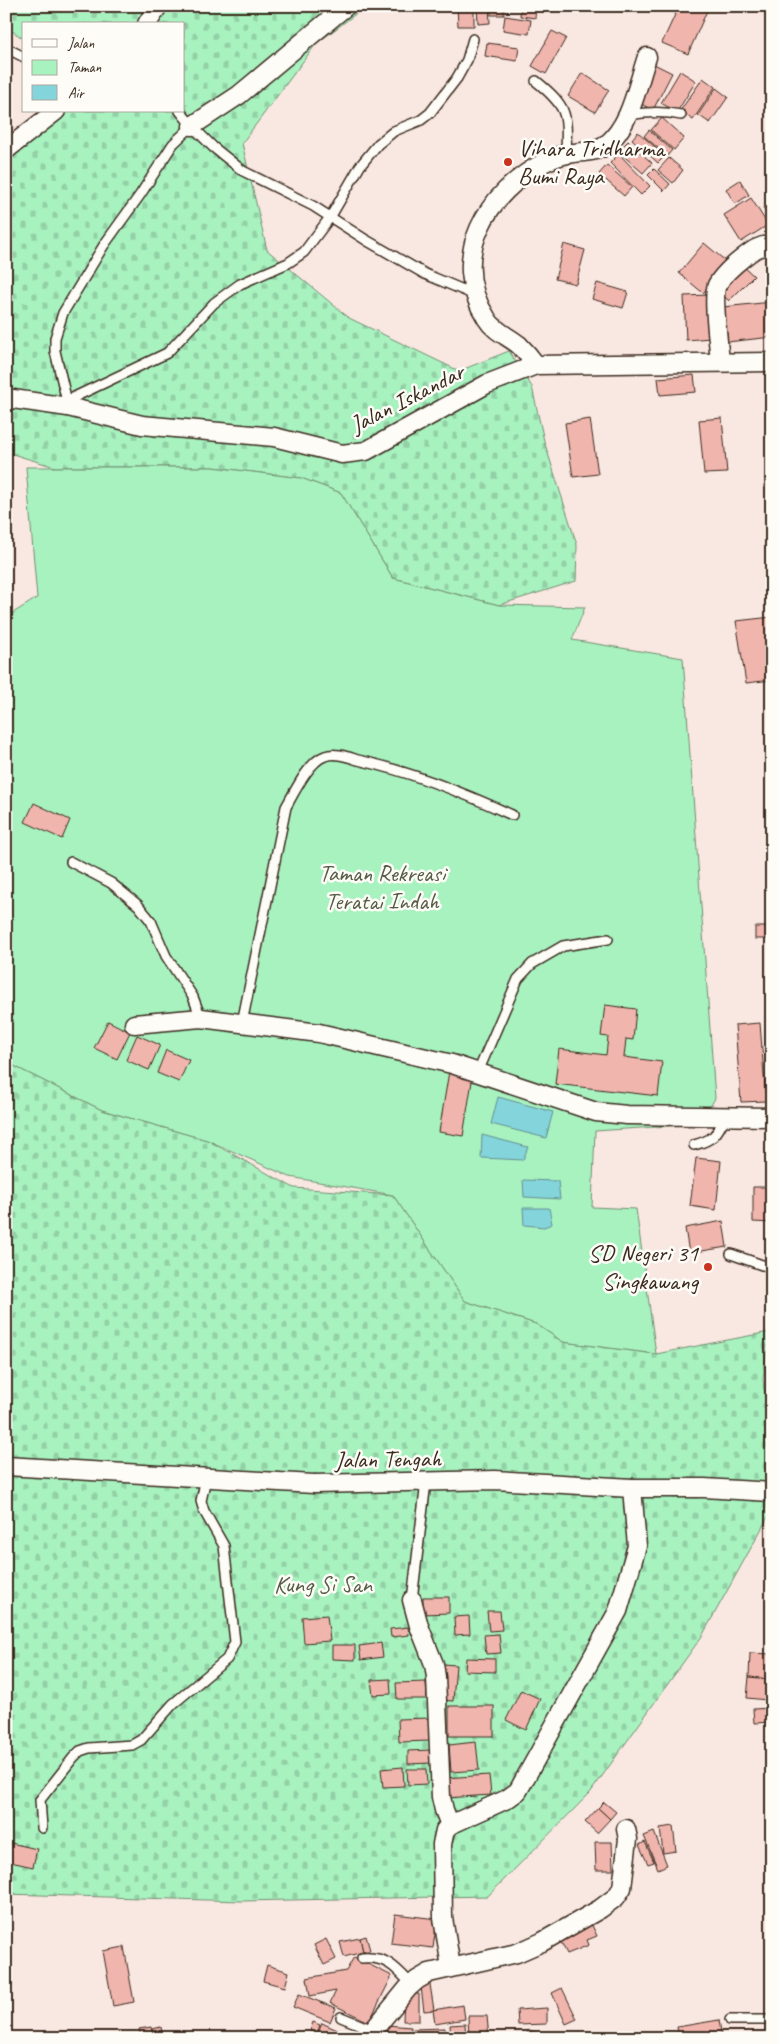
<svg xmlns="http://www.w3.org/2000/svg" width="778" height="2044" font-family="Caveat,sans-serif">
<defs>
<pattern id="cemetery-stones" width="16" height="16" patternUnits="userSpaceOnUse" patternTransform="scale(1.25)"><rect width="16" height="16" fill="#a8f2c0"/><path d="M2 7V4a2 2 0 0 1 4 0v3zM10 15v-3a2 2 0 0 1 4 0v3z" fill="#92d0a5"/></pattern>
</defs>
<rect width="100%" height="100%" fill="#f9e7e1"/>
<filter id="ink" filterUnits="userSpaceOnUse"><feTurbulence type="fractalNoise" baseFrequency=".02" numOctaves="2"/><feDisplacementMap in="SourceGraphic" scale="10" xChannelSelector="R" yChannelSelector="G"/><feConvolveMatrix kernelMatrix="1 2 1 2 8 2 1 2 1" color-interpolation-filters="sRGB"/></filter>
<g filter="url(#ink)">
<!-- cemetery -->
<g fill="url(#cemetery-stones)" stroke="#728e6f">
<path d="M6 6H366L316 44 242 143 267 250 349 318 459 371 509 351 532 387 544 441 577 545 576 581 499 605 393 578 341 493 301 478 213 467H55L6 452V140L41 111H184V24H24V39L6 27Z"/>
<path d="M6 1062 102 1110 207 1140 294 1188 393 1195 465 1301 536 1324 563 1342 656 1354 769 1332 763 1379 772 1455V1510L702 1636 590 1793 488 1896 241 1901 6 1894Z"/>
</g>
<!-- green -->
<path fill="#a8f2c0" stroke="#728e6f" d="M26 467H213L301 478 341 493 393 578 499 605 585 607 572 640 683 658 715 1098 701 1124 595 1131 592 1207 636 1209 656 1354 563 1342 536 1324 465 1301 393 1195 290 1177 207 1140 102 1110 6 1062V630L13 613 37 598Z"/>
<!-- water -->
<g fill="#83d4db" stroke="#66908f">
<path d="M498 1097 553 1112 546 1138 491 1124Z"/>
<path d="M482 1135 528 1147 523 1160 481 1158Z"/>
<path d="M523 1180 558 1181 560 1199 524 1197Z"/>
<path d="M523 1208H549L552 1224 544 1227 524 1225Z"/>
</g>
<!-- building -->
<g fill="#f0b5ad" stroke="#3b2a1e">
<path d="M457 6H474V26H458Z"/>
<path d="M477 6H489L490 23 478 24Z"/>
<rect x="491" y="6" width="13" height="9"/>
<path d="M521 6H536L535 18 520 16Z"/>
<path d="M679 6H709L688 54 662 43Z"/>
<path d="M505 16 531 20 529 34 503 30Z"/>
<path d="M552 31 566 38 546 74 532 66Z"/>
<path d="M487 43 519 47 517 61 485 56Z"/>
<path d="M654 64 672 73 653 110 635 101Z"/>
<path d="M680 71 696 81 677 112 661 103Z"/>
<path d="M582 73 609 90 595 112 568 96Z"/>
<path d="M703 78 715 87 693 120 680 111Z"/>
<path d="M716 88 728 97 710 123 698 115Z"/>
<path d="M662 118 684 138 674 150 651 130Z"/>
<path d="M649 130 672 150 667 156 644 136Z"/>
<path d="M638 132 665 156 658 163 632 139Z"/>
<path d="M628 141 652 163 643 173 618 151Z"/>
<path d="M619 154 650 186 641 195 610 163Z"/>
<path d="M669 158 683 170 673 183 658 170Z"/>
<path d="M607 165 632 187 624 196 599 174Z"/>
<path d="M654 169 670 184 664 191 648 175Z"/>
<path d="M740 180 749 195 735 204 726 189Z"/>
<path d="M751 198 768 225 741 242 724 215Z"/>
<path d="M772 203V226L763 207Z"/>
<path d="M704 243 728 263 703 293 679 273Z"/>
<path d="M564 244 585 250 576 284 555 279Z"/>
<path d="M741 264 754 276 729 301 717 289Z"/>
<path d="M597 283 628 292 623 308 592 299Z"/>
<path d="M709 295 711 338 686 340 684 296Z"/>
<path d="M772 302V337L727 342 723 307Z"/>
<path d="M694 375 696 392 660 395 658 378Z"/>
<path d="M722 418 727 473 704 474 699 420Z"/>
<path d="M590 419 598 474 573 477 565 423Z"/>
<path d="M772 617V642H767L772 680 746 683 736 621Z"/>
<path d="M34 803 70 820 62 839 25 822Z"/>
<rect x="755" y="927" width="17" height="12"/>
<path d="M605 1005 636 1009 633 1040 626 1039 624 1057 662 1062 658 1096 555 1084 559 1049 606 1055 608 1037 601 1036Z"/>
<path d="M108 1021 130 1032 117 1059 94 1048Z"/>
<path d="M760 1023 766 1101 741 1102 735 1025Z"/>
<path d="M137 1035 160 1045 149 1070 126 1060Z"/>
<path d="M166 1050 189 1060 179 1082 157 1073Z"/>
<path d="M449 1071 473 1075 463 1136 439 1132Z"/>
<path d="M696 1158 721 1161 716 1210 690 1206Z"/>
<path d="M753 1187H772V1223L753 1222Z"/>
<path d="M723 1221 727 1247 689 1253 685 1228Z"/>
<path d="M423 1597H449V1613L423 1614Z"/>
<path d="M487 1611H500L502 1630 489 1631Z"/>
<path d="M327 1615 330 1641 304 1643 302 1617Z"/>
<path d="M469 1616 470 1634 455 1635 454 1617Z"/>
<path d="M408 1627 409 1635 391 1637 390 1629Z"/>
<path d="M499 1634 501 1653 486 1654 484 1635Z"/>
<path d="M381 1643 383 1657 361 1660 359 1646Z"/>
<path d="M332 1645H355V1660L332 1659Z"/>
<path d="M750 1653 770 1654 769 1679 749 1677Z"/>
<path d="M466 1658 495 1659V1672L465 1671Z"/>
<path d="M442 1664 456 1665 453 1701 440 1700Z"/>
<path d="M749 1677 769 1679 767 1700 747 1698Z"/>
<path d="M390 1679 391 1694 373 1695 371 1680Z"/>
<path d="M426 1682 427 1699H397L396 1683Z"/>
<path d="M521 1690 540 1699 526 1730 506 1720Z"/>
<rect x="449" y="1706" width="45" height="30"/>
<path d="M772 1708V1722L754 1723 753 1709Z"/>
<path d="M430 1718V1741L399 1742 398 1719Z"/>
<path d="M476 1742 479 1770 451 1772 449 1745Z"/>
<path d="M431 1750V1763L408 1764V1751Z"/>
<path d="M403 1767 404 1786 383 1787 381 1769Z"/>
<path d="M407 1769H426L427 1784 408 1785Z"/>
<path d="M489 1775 491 1795 445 1798 444 1778Z"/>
<path d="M604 1802 616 1812 610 1819 598 1808Z"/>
<path d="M598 1808 610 1819 597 1833 585 1822Z"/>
<path d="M673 1826 676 1851 663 1853 660 1828Z"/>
<path d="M654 1832 667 1865 658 1869 644 1836Z"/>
<path d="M6 1842 37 1849 33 1867 6 1861Z"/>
<path d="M595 1842H612L613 1870H596Z"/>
<path d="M645 1842 654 1862 648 1864 639 1845Z"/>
<path d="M395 1914 437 1919 433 1948 391 1943Z"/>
<path d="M590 1921 597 1936 587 1940 589 1945 567 1954 558 1936Z"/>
<path d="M366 1936 370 1950 363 1952 360 1938Z"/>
<path d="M360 1938 363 1952 344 1957 340 1942Z"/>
<path d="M326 1939 336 1959 324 1965 314 1945Z"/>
<path d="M124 1947 134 2002 113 2006 103 1951Z"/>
<path d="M354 1957 392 1976 369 2022 330 2003 336 1991 310 1996 307 1978 346 1971Z"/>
<path d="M267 1965 289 1972 285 1987 263 1981Z"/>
<path d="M429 1978 434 2010 424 2011 420 1979Z"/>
<path d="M562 1988 577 2019 566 2024 552 1993Z"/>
<path d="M299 1994 336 2008 330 2022 293 2007Z"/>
<path d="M404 1994H419V2021H403Z"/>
<path d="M463 2005 465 2019 435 2024 433 2010Z"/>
<path d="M547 2008V2024L518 2025 517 2010Z"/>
<path d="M468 2016H487L489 2038H469Z"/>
<path d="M719 2020 722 2038H679L677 2027Z"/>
<path d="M313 2022 320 2025 317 2034 310 2031Z"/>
<path d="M322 2023 346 2034 344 2038H329L318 2033Z"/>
<path d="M465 2024 466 2038H451L450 2025Z"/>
<path d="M386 2025 411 2027 410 2038H385Z"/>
<path d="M151 2027 153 2038H141L139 2029Z"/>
<path d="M161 2027 163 2038H154L152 2029Z"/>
<path d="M445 2028V2038H413V2029Z"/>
<path d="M528 2030 548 2036V2038H526Z"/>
</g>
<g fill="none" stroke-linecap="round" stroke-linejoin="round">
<!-- lane casing -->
<g stroke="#3b2a1e" stroke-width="12">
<g id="lane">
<path d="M6 48 24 57"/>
<path d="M536 81C569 108 567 114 566 155"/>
<path d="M628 115C646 112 663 111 681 115"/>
<path d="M192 126 213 147 243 171 313 206 366 240 425 274 475 295"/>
<path d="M66 401 167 353 214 303 240 284 288 263 304 252 331 216 360 166 378 144 394 131 421 120 430 113 457 78 467 60 473 39"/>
<path d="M68 406 55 351V338L63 313 104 245 140 195 173 144 192 126 180 111"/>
<path d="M71 862 111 883 138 905 151 921 166 956 193 997 201 1018"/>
<path d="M242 1023 286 807C294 793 309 761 325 756 335 752 348 757 358 760 412 772 462 792 512 815"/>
<path d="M478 1072 518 979 532 964 563 946 608 939"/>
<path d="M694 1145C713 1140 717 1135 725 1117"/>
<path d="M731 1254 762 1265 772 1266"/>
<path d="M412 1600 426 1482"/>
<path d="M42 1828 40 1800 73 1758 80 1751 89 1748 132 1745 141 1740 173 1704 227 1659 235 1642 224 1546 204 1511 201 1501 206 1478"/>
<path d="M362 1958C387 1956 396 1968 412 1985"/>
<path d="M341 2017 373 2030"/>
<path d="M730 2020H772"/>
</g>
</g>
<!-- street casing -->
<g stroke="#3b2a1e" stroke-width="21">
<g id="street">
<path d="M147 24 158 6"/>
<path d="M192 126 239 95 346 6"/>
<path d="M6 150 56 111"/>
<path d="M720 362C719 348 712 295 717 285 723 274 735 264 744 257 753 250 761 244 772 246"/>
<path d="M536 365C531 358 525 351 519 345 508 336 494 331 487 319 447 257 487 192 545 162 553 158 564 154 574 153 585 151 596 153 606 145 631 125 637 86 647 57"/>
<path d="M6 398 68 407 142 425 274 437 342 454 366 451 487 384 536 365 772 362"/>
<path d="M134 1024 201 1018 319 1033 452 1064 596 1112 627 1115 772 1117"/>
<path d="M6 1466 314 1484 495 1480 632 1488H704L772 1492"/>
<path d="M412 1600 419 1626 434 1664 436 1677 441 1797 444 1810 450 1825"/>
<path d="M451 1967 443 1918 442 1844 445 1830 450 1825 507 1799 518 1791 618 1611 637 1546 632 1488"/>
<path d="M367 2038 408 1988 417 1980 429 1973 517 1953 542 1942 600 1909 616 1897 622 1888 628 1839 626 1829"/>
</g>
</g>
<!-- lane -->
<use href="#lane" stroke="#fdfcf7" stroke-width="9"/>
<!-- street -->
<use href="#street" stroke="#fdfcf7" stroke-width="18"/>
</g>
</g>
<!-- markers -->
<g fill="#c8321e" stroke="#fdfcf7" stroke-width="2">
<circle cx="508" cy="162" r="5"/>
<circle cx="708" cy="1267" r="5"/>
</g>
<g text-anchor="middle" stroke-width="5" stroke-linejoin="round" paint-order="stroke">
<!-- poi labels -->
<g font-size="24" fill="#3b2a1e" stroke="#fdfcf7" text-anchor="start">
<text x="518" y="156">Vihara Tridharma<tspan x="518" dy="28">Bumi Raya</tspan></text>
<text x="698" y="1261" text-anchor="end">SD Negeri 31<tspan x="698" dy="28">Singkawang</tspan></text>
</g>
<!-- street labels -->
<g font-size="24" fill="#3b2a1e" stroke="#fdfcf7">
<text transform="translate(407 398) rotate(-27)" y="8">Jalan Iskandar</text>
<text transform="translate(388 1459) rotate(-1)" y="8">Jalan Tengah</text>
</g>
<!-- park labels -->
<g font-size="24" fill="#565c46" stroke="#fdfcf7">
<text x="382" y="881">Taman Rekreasi<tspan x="382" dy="28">Teratai Indah</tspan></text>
<text x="323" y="1592">Kung Si San</text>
</g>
</g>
<!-- margin -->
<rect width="778" height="2044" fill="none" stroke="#fdfcf7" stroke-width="25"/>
<rect x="12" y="12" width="753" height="2019" fill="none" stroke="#3b2a1e" stroke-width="2" filter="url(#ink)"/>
<!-- legend -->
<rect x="22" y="22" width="162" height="90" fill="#fdfcf7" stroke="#afa8a0"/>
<rect x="32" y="39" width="25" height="8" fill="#fdfcf7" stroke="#afa8a0"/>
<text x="68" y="48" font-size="15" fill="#3b2a1e">Jalan</text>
<rect x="32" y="60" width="25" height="15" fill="#a8f2c0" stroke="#afa8a0"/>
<text x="68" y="72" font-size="15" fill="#3b2a1e">Taman</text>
<rect x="32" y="85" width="25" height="15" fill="#83d4db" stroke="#afa8a0"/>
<text x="68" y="98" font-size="15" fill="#3b2a1e">Air</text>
</svg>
